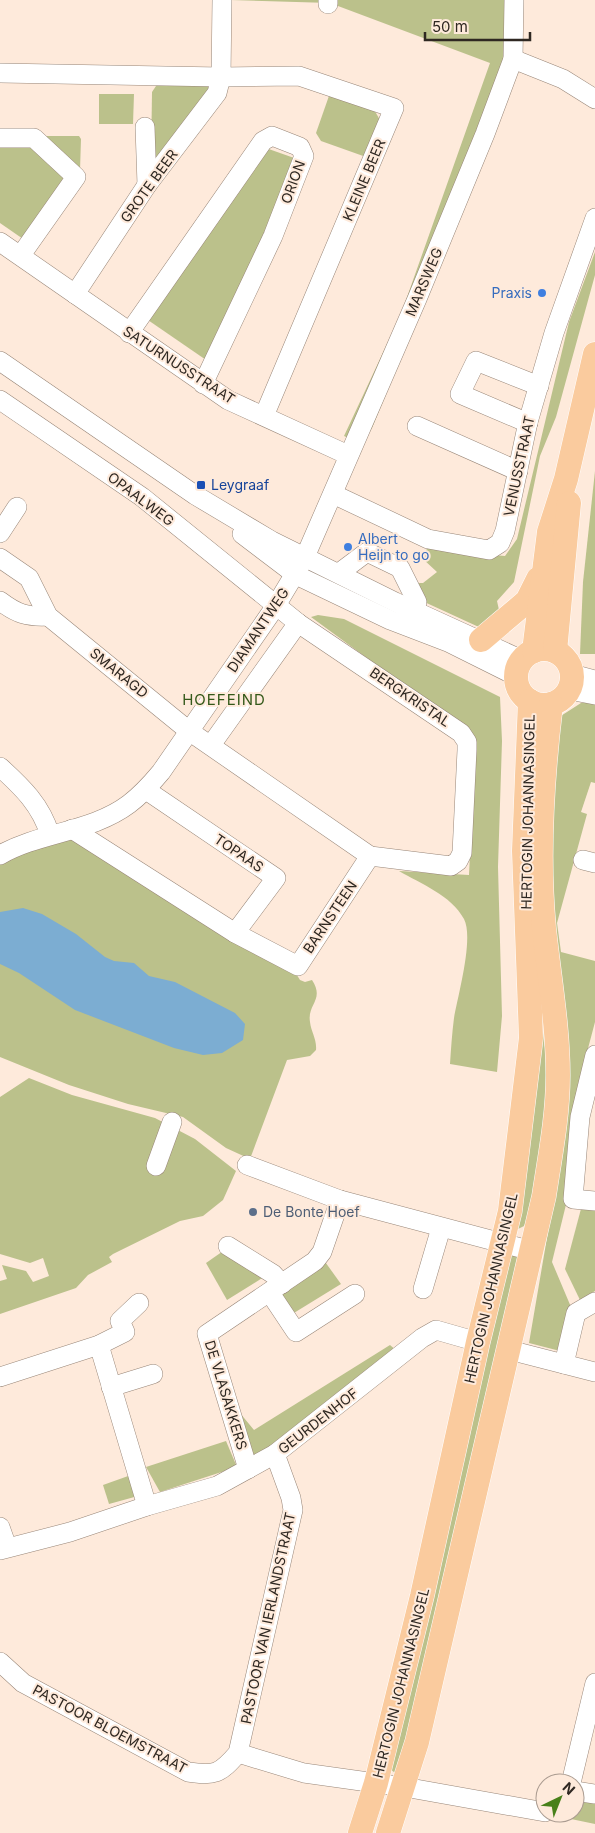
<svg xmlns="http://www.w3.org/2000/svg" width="595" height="1833" font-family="Inter,sans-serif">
<rect width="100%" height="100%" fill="#feeadb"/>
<!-- green -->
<g fill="#bbc18b">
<path d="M510 0 511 43 401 358 372 428 362 444 344 436 401 314 490 63 330 3 231 0Z"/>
<path d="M160 80 215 85 170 152 151 161 152 92Z"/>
<path d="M330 93 373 108 380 120 366 157 321 141 316 133Z"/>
<path d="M99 94H134L133 124H99Z"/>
<path d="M42 136H79L81 139 80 170Z"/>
<path d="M0 143H33L65 174 66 182 26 241 0 223Z"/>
<path d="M263 147 297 159 209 362 145 318Z"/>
<path d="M595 252V275L556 417 540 456 514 582 497 601 501 619 481 628 420 600 419 583H423L437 572 423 559 429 543 481 554 505 556 517 539 569 322Z"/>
<path d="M595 471V654H580L583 582Z"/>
<path d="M318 615 344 619 500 697 502 741 498 867 502 1016 497 1072 450 1064C451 1049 452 1033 454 1018 458 995 474 938 464 919 451 895 421 884 399 871L469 875 475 749 465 730 311 617Z"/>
<path d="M595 701V783L591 782 581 812 587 814 557 923 561 952 595 961V1022L586 1056 572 1180 552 1262 571 1307 560 1351 529 1343 549 1226 546 922 553 721 581 703Z"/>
<path d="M73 837 295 972 300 980 305 982 312 980C325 1000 307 1004 310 1022 311 1032 317 1039 316 1050L310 1056 287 1060 250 1159 226 1148 183 1117 128 1104 69 1085 0 1057V865L28 850Z"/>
<path d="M536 972 547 1065V1109L530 1215 524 1226 516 1230Z"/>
<path d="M29 1078 72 1095 155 1118 195 1139 236 1171 223 1200 203 1216 180 1221 113 1254 109 1257 112 1262 88 1275 76 1288 0 1314V1281L7 1279 2 1265 26 1271 33 1282 49 1276 43 1258 30 1263 0 1254V1097Z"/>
<path d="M582 1205 595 1208V1291L580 1300 565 1269Z"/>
<path d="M226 1249 267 1275 227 1300 206 1263Z"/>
<path d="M515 1255 519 1258 431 1667 395 1773 389 1768 510 1256Z"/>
<path d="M323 1259 341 1284 289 1316 273 1294Z"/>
<path d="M390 1345 398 1352 254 1471 230 1401 254 1430Z"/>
<path d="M226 1441 237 1467 160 1492 146 1467Z"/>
<path d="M131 1475 138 1496 109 1504 103 1485Z"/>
<path d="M578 1798 595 1799V1824L571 1819 572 1813H575V1802Z"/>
</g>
<!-- water -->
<path fill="#7cadd2" d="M23 908 42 914 76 934 105 957 114 961 134 963 149 976 175 982 235 1013 245 1024 243 1040 222 1053 203 1055 174 1048 75 1010 19 973 0 964V912Z"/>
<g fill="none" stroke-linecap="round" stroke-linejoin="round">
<!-- minor casing -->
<g stroke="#988678" stroke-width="20">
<g id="minor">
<path d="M328 4V0"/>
<path d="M513 59 563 79 595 99"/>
<path d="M0 73 221 77 299 76 394 108 264 416"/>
<path d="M145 127 147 185"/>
<path d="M0 138H34L76 177 21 255"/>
<path d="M0 242 228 400 348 455"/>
<path d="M75 294 147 185 217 93 221 77 222 0"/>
<path d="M129 333 263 141 272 136 300 147 304 156 273 236 203 384"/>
<path d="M0 361 195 495 272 541 395 602 522 660"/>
<path d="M0 400 142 497 298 623 461 733 467 742V750L462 853 458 861 451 866 370 856"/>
<path d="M528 423 460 394 476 361 539 386"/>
<path d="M417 426 518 471"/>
<path d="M333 494 428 539 489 550 500 543 505 531 528 422 554 333 595 218"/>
<path d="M0 533 17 507"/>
<path d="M242 534 296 575 390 620 450 643 516 676"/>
<path d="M0 558 29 578 48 616 189 731 370 856 298 966 235 933 72 829"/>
<path d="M339 573 367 552 400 568 417 602 413 619"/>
<path d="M0 601C17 614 27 617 48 616"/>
<path d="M572 674 595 680"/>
<path d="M569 690 595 695"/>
<path d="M211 745 298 623"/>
<path d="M0 767C22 787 41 805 50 835"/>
<path d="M146 790 276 878 235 933"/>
<path d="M0 855C40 832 92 832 129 804 141 795 151 784 161 772L275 607 305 557 417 299 485 134 513 59 514 0"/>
<path d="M583 860 595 863"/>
<path d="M595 1055 580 1117 573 1199 595 1201"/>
<path d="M247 1165 340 1200 532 1251"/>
<path d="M156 1166 172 1122"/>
<path d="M228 1246 273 1274 282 1284"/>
<path d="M423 1289 441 1228"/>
<path d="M270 1293 296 1332 355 1294"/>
<path d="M99 1345 147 1506"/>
<path d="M509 1350 595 1372"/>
<path d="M564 1364 576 1313 595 1302"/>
<path d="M0 1377 99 1345 125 1332 120 1321 139 1303"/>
<path d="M111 1387 153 1374"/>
<path d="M248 1469 207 1334 315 1261 322 1252 340 1200"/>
<path d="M0 1527 7 1547"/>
<path d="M0 1550 70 1532 147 1506 217 1486 275 1454 422 1338 436 1330 478 1342"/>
<path d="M0 1662 23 1683 188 1772C215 1776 220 1774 238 1753L293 1510 291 1498 275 1454"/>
<path d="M238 1753 304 1773 404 1787 545 1812"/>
<path d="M571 1783 595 1683"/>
<path d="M575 1791 595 1794"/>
</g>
</g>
<!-- major casing -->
<g stroke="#fff" stroke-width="25">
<g id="major">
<path d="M481 640 527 601 538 579"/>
<circle cx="544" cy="677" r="28"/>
<path d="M534 651 549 532 566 479 595 354"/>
<path d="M555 651 569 503"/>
<path d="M360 1833 376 1783 422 1596 478 1342 510 1211 531 1038 524 851 530 701"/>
<path d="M388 1833 417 1742 544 1196C550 1156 558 1116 558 1075 558 1026 549 977 544 928 537 854 542 778 551 704"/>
</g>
</g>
<!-- minor -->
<use href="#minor" stroke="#fff" stroke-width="19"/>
<!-- major -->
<use href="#major" stroke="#facb9e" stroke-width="24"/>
</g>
<!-- markers -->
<g fill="#3f7fe0" stroke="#feeadb" stroke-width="2">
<circle cx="542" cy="293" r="5"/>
<circle cx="348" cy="547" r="5"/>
</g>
<rect fill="#1a4fb4" stroke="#feeadb" stroke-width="2" x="196" y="480" width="10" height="10" rx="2.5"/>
<circle fill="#5c6f8a" stroke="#feeadb" stroke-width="2" cx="253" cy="1212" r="5"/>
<g text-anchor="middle" stroke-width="4" stroke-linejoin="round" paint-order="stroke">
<!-- street labels -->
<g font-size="14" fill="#2f2822" stroke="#feeadb">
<text transform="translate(364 180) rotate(-67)" y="5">KLEINE BEER</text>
<text transform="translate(293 182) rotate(-70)" y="5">ORION</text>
<text transform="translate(149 186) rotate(-54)" y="5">GROTE BEER</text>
<text transform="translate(424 282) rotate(-67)" y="5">MARSWEG</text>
<text transform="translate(179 365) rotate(33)" y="5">SATURNUSSTRAAT</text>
<text transform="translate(519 466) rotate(-78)" y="5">VENUSSTRAAT</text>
<text transform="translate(141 499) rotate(37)" y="5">OPAALWEG</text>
<text transform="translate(258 630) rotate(-56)" y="5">DIAMANTWEG</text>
<text transform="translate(119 673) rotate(39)" y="5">SMARAGD</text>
<text transform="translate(410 697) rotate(34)" y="5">BERGKRISTAL</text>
<text transform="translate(528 812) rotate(-89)" y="5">HERTOGIN JOHANNASINGEL</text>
<text transform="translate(239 853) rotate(34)" y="5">TOPAAS</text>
<text transform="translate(330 917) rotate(-56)" y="5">BARNSTEEN</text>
<text transform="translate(491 1288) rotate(-77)" y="5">HERTOGIN JOHANNASINGEL</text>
<text transform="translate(226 1395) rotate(73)" y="5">DE VLASAKKERS</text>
<text transform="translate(318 1421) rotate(-38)" y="5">GEURDENHOF</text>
<text transform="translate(268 1618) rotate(-78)" y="5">PASTOOR VAN IERLANDSTRAAT</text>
<text transform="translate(401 1683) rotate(-76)" y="5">HERTOGIN JOHANNASINGEL</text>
<text transform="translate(110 1729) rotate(28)" y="5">PASTOOR BLOEMSTRAAT</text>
</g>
<!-- shop labels -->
<g font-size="14" fill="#366cbe" stroke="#feeadb" text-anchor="end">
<text x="532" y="298">Praxis</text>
<text x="358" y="544" text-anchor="start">Albert<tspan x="358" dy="16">Heijn to go</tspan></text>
</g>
<!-- transit labels -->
<g font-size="14" fill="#164399" stroke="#feeadb" text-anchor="start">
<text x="211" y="490">Leygraaf</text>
</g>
<!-- service labels -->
<g font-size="14" fill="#4e5e75" stroke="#feeadb" text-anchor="start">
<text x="263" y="1217">De Bonte Hoef</text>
</g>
<!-- neighbourhood labels -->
<g font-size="15" letter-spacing="1" fill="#34591a" stroke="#feeadb">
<text x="224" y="705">HOEFEIND</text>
</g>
</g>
<!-- north arrow -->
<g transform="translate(560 1798) rotate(43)"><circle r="24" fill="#feeadb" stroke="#ab9c91"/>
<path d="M0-4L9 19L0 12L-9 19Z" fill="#488019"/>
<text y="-8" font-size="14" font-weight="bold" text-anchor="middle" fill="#2f2822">N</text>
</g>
<!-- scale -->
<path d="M425 32v8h105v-8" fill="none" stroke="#2f2822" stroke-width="2.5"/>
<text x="432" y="32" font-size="15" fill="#2f2822" stroke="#feeadb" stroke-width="4" paint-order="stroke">50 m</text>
</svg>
